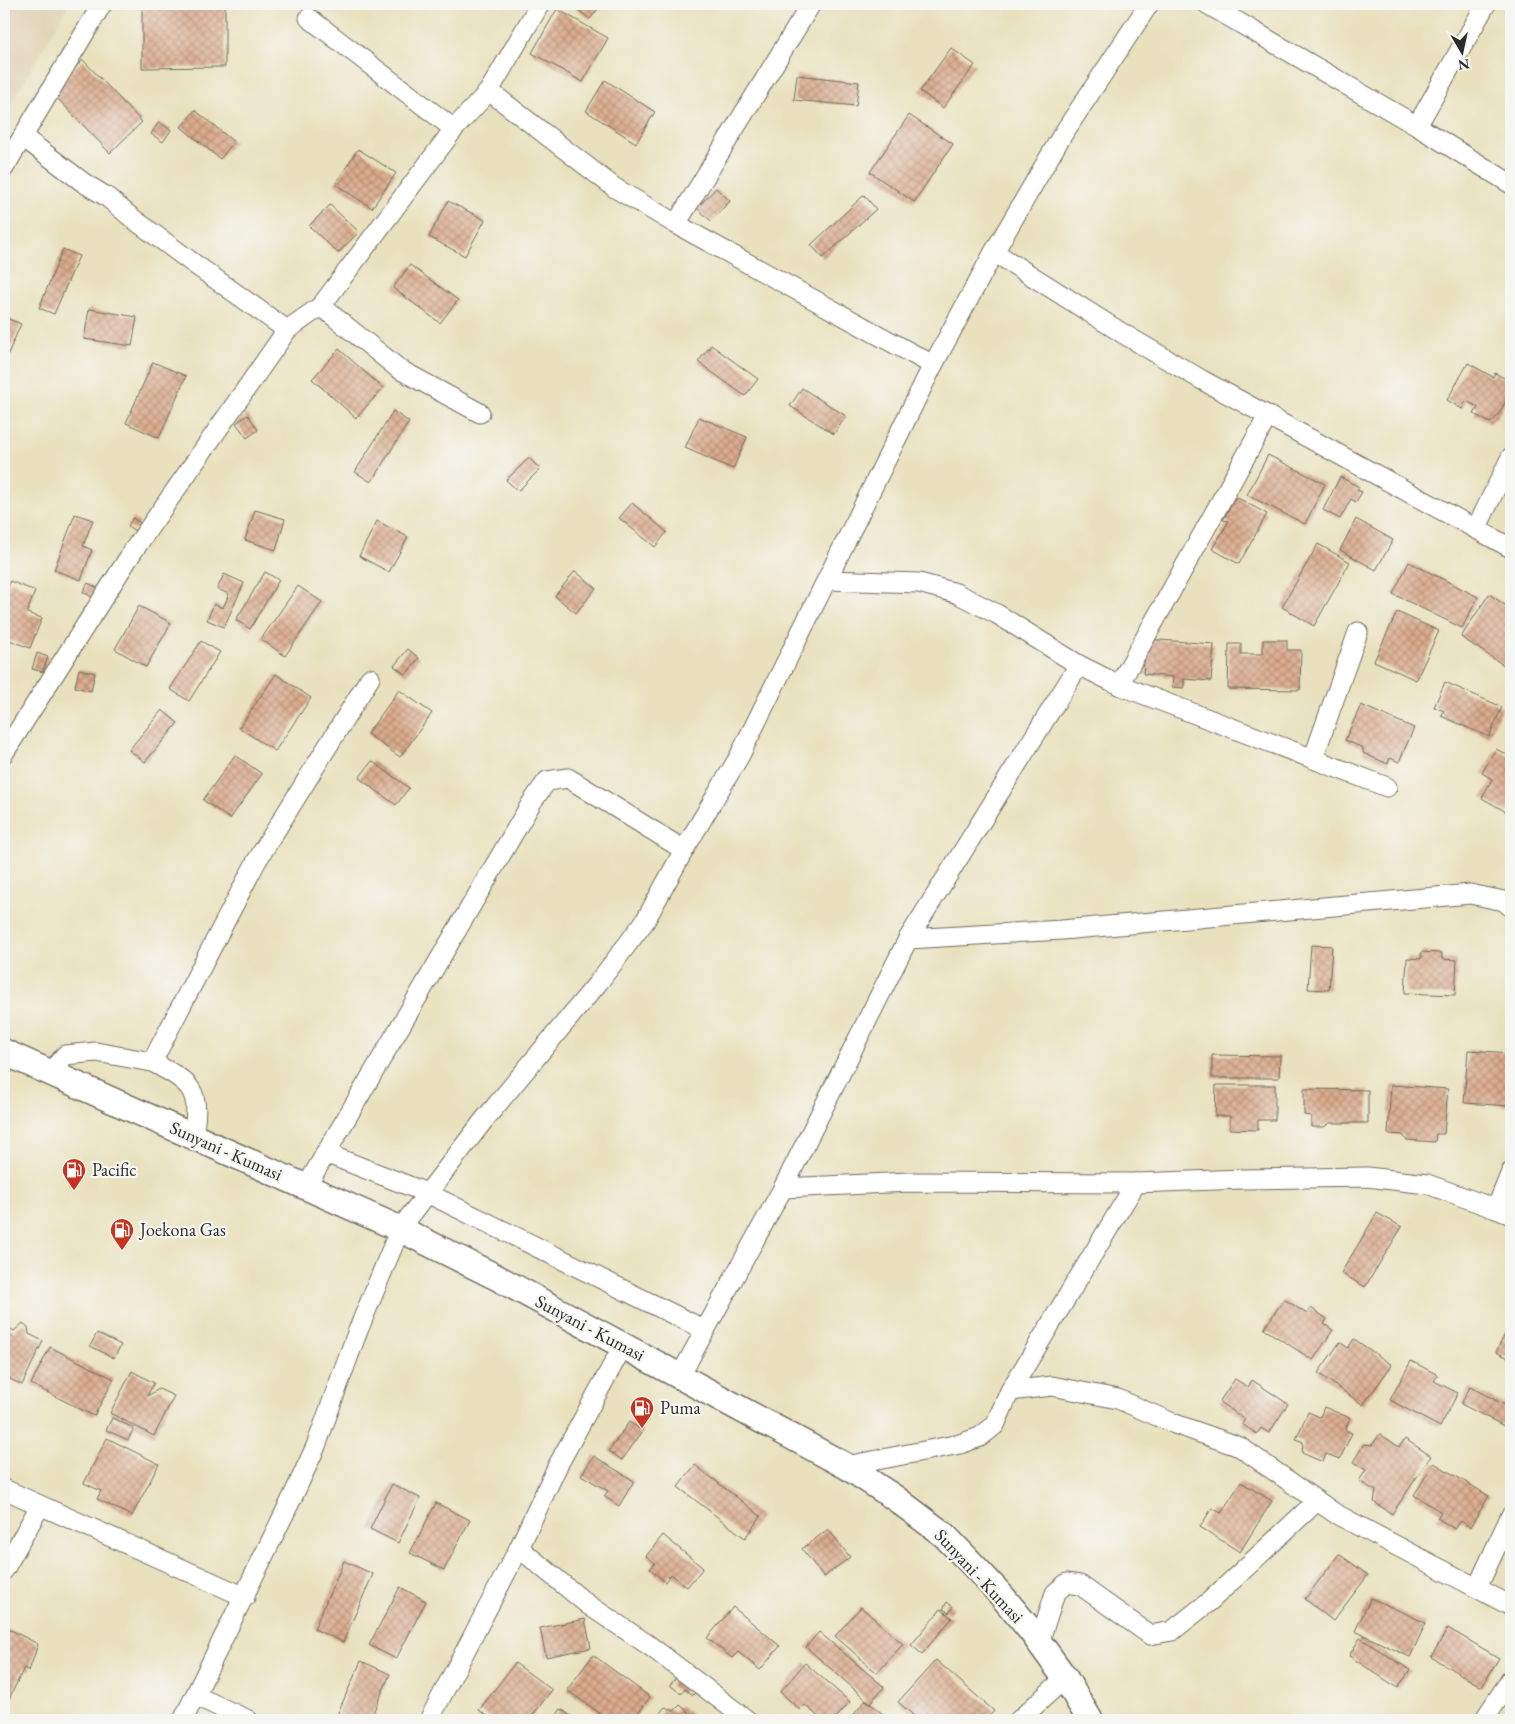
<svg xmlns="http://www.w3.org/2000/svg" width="1515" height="1724" font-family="'EB Garamond',serif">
<defs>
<pattern id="building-cross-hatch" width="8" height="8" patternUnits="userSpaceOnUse" patternTransform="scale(1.25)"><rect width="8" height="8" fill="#dbac8d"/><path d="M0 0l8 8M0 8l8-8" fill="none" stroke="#b28c73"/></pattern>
</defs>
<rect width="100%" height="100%" fill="#f6f6f2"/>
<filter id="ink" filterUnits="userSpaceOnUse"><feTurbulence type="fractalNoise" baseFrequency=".02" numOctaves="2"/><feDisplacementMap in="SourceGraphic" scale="10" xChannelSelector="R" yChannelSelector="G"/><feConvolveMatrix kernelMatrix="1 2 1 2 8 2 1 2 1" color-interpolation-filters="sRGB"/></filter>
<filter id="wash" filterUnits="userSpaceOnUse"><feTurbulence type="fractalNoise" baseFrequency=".0096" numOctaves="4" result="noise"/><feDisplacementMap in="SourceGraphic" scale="20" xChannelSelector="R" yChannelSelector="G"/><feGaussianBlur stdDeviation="1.12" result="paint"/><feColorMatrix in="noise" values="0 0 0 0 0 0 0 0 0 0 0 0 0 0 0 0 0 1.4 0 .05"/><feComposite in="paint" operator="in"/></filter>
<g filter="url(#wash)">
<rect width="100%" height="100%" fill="#e9e1bd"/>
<!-- built -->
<path fill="#e0d2b4" d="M4 4H69L4 116Z"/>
<g id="blocks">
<!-- building -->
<g fill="url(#building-cross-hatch)">
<path d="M142 4H225V67L142 68Z"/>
<path d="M570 4H602L590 19Z"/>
<path d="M557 9 608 38 583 82 532 53Z"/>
<path d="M951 48 975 65 943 108 920 91Z"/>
<path d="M83 60 142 122 110 153 50 91Z"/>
<path d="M797 75 859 82 856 106 794 100Z"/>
<path d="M605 80 655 112 636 143 586 111Z"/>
<path d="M195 110 234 142 220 159 181 127Z"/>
<path d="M909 115 953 144 914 202 870 172Z"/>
<path d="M159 122 171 130 163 142 151 134Z"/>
<path d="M358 149 396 173 372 208 335 184Z"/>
<path d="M716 188 730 201 711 221 697 208Z"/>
<path d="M864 195 876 209 823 258 811 245Z"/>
<path d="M448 201 485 220 465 256 429 237Z"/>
<path d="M330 205 359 232 338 253 309 226Z"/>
<path d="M63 249 79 256 54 314 39 308Z"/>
<path d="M410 265 458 300 440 323 393 288Z"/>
<path d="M89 309 137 317 132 346 84 339Z"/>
<path d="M4 317 21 324 4 363Z"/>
<path d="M711 345 758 379 745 396 698 362Z"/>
<path d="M339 349 383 388 356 418 312 379Z"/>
<path d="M153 362 186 376 159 438 126 423Z"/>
<path d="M1468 363 1493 377 1495 373 1511 382V392L1497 417 1490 423 1474 414 1478 407 1466 401 1462 409 1447 400Z"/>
<path d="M802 388 846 416 834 434 790 406Z"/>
<path d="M393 411 409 422 371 482 355 472Z"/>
<path d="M248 415 258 430 247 438 236 423Z"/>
<path d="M699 417 747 437 733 469 685 448Z"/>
<path d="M1268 455 1325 484 1305 524 1247 495Z"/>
<path d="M529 458 540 469 518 491 506 480Z"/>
<path d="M1340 477 1359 487 1357 490 1362 492 1356 502 1351 499 1340 519 1323 510Z"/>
<path d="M1236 497 1267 514 1239 564 1212 549 1229 521 1223 520Z"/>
<path d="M632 503 667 532 655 547 619 518Z"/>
<path d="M255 510 285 519 276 550 245 540Z"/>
<path d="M75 514 93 520 83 546 92 550 81 580 54 570Z"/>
<path d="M133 518 140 523 135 531 128 526Z"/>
<path d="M1356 519 1393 540 1376 570 1340 550Z"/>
<path d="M377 521 408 537 389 572 359 556Z"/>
<path d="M1318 544 1350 562 1314 626 1282 607Z"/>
<path d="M1409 562 1478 597 1462 628 1393 594Z"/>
<path d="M575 571 596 588 576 613 555 596Z"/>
<path d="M265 572 279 580 250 629 236 620Z"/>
<path d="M224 574 244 583 224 627 207 620 214 604 223 608 229 594 217 589Z"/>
<path d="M10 581 35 591 27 613 42 618 30 648 4 638V598Z"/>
<path d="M88 583 99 589 94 598 83 592Z"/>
<path d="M298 586 322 602 285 656 261 639Z"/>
<path d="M1489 594 1511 609V613L1506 621 1511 618V670L1461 637Z"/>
<path d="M139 606 171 623 146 667 115 649Z"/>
<path d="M1397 612 1439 631 1416 680 1374 661Z"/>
<path d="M1146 639 1214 644 1211 681 1184 679V688L1172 687 1173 677 1143 674Z"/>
<path d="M1263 640H1287V650H1301L1300 690 1228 689 1229 644H1241V654H1263Z"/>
<path d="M201 641 220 652 189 701 170 689Z"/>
<path d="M408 649 419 658 406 675 394 666Z"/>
<path d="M37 653 48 657 43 672 32 669Z"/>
<path d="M79 669 95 673 91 691 75 687Z"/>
<path d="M276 674 311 698 275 751 239 728Z"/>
<path d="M1445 682 1502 707 1489 737 1441 716 1444 711 1434 707Z"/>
<path d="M399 690 432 713 400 757 367 734Z"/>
<path d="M1361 705 1414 728 1399 762 1390 758 1388 764 1363 753V748L1345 740Z"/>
<path d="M162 710 178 723 145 762 129 750Z"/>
<path d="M1496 749 1511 757V807L1508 813 1482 798 1492 779 1482 773Z"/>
<path d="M235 755 262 774 230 819 203 800Z"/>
<path d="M372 761 409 788 396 805 359 778Z"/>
<path d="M1311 945 1332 946 1329 990 1308 989Z"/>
<path d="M1421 952 1442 953V959L1457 960 1455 995 1405 993 1407 958 1421 959Z"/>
<path d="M1468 1050 1511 1053V1106L1464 1103Z"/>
<path d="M1212 1055 1280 1056 1279 1078H1212Z"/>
<path d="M1216 1085H1275V1120H1258V1130L1230 1129V1116H1215Z"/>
<path d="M1391 1085 1448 1089 1444 1134H1436L1435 1142 1406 1140 1403 1135 1388 1134Z"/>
<path d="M1304 1089 1368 1090V1123H1330L1324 1127H1311V1116L1304 1115Z"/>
<path d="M1377 1213 1402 1227 1365 1287 1341 1273Z"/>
<path d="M1284 1299 1307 1314 1311 1308 1327 1319 1324 1324 1333 1330 1313 1360 1264 1329Z"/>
<path d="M4 1316 6 1318 5 1325 14 1331 23 1323 28 1327 29 1334 43 1341 22 1385 4 1376Z"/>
<path d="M1511 1322V1359L1496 1352Z"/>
<path d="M97 1333 121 1345 114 1358 90 1346Z"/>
<path d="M1354 1339 1392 1365 1363 1405 1318 1373 1340 1342 1348 1348Z"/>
<path d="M50 1347 114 1379 94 1416 31 1384Z"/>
<path d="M1411 1361 1438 1375 1434 1381 1458 1393 1440 1427 1390 1400Z"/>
<path d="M132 1371 154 1383 147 1396 159 1389 174 1396 154 1436 110 1413Z"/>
<path d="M1235 1379 1248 1387 1252 1380 1288 1404 1269 1433 1261 1428 1257 1434 1242 1424 1245 1419 1219 1402Z"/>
<path d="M1470 1387 1511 1408 1510 1429 1461 1404Z"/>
<path d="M1324 1407 1350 1418 1345 1430 1352 1433 1340 1459 1326 1454 1323 1462 1302 1453 1303 1442 1296 1439 1308 1412 1320 1417Z"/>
<path d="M112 1418 134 1428 128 1440 106 1430Z"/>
<path d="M629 1422 643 1431 622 1460 609 1451Z"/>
<path d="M1380 1434 1399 1447 1405 1439 1431 1456 1392 1514 1374 1502 1376 1491 1359 1481 1366 1470 1353 1462 1364 1444 1372 1445Z"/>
<path d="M107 1438 159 1464 132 1516 97 1499 101 1491 84 1483Z"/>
<path d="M594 1456 634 1481 619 1506 604 1496 608 1491 581 1475Z"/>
<path d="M1434 1463 1489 1496 1470 1527 1461 1521 1455 1529 1437 1518 1441 1512 1414 1495Z"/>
<path d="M695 1465 761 1516 745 1538 678 1487Z"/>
<path d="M1241 1482 1272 1501 1240 1552 1200 1527 1212 1508 1221 1513Z"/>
<path d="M392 1484 420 1498 398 1543 370 1529Z"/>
<path d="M436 1503 470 1520 444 1570 410 1553Z"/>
<path d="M828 1529 850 1557 824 1577 802 1549Z"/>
<path d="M663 1535 703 1568 687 1587 671 1574 665 1582 650 1569 655 1563 646 1556Z"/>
<path d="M1339 1554 1368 1575 1333 1621 1305 1599Z"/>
<path d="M344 1561 373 1574 343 1642 314 1629Z"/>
<path d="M400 1587 426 1601 396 1659 369 1645Z"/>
<path d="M1371 1598 1426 1623 1410 1657 1355 1631Z"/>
<path d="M947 1602 953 1607 949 1613 943 1609Z"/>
<path d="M733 1607 780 1646 760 1670 738 1652 732 1658 707 1638Z"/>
<path d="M861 1607 903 1644 877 1673 835 1636Z"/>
<path d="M941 1609 952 1618 922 1654 911 1645Z"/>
<path d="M585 1619 591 1648 546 1657 540 1628Z"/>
<path d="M5 1627 38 1644 29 1671 24 1668 7 1703 4 1701V1631Z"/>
<path d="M1448 1628 1499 1658 1482 1687 1431 1657Z"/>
<path d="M819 1632 884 1687 870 1703 806 1647Z"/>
<path d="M1360 1638 1410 1670 1398 1688 1349 1656Z"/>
<path d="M593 1655 650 1697 633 1720H609L567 1690Z"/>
<path d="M936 1660 994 1711 986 1720H919L898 1702Z"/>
<path d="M361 1661 390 1674 370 1720H344L336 1717Z"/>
<path d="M515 1663 552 1690 529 1720H493L479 1710Z"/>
<path d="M805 1663 850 1702 834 1720H822L805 1705 800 1710 780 1692Z"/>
<path d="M681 1671 700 1687 693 1695 685 1689 681 1694 670 1685Z"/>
<path d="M866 1700 884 1715 880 1720H849Z"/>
<path d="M680 1705 698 1720H654L665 1707 674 1711Z"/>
<path d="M561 1709 577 1720H553Z"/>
</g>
</g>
</g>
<g filter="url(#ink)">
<use href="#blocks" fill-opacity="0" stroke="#6e6b5e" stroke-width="1"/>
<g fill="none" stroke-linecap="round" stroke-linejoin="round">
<!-- minor casing -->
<g stroke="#6e6b5e" stroke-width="21">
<g id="minor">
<path d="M1207 4 1417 126 1511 184"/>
<path d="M309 18 454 129"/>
<path d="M489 91 615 188 676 224 933 365"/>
<path d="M1417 126 1486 4"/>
<path d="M23 137 84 183 107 197 132 218 193 263 287 330"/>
<path d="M4 168 102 4"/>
<path d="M676 224 811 4"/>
<path d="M994 252 1122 333 1202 380 1511 548"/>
<path d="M321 306 399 369 480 413"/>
<path d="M1476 529 1511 457"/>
<path d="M827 580 919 583 956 593 997 614 1079 665 1119 685 1387 787"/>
<path d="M1119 685 1268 416"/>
<path d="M4 753 133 551 287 330 321 306 454 129 489 91 540 4"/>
<path d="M1313 759 1358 632"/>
<path d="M908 939 1062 930 1470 894 1504 901 1511 907"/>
<path d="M50 1073 65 1055 96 1052 152 1062"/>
<path d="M193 1137C201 1089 193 1084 152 1062L256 862 370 678"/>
<path d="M325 1153 427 1193 705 1330"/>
<path d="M306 1187 532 802 547 781 568 778 684 850"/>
<path d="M783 1188 909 1182 1136 1183 1242 1179 1367 1177 1427 1184 1496 1209 1511 1215"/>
<path d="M1496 1209 1511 1172"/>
<path d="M680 1376 783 1188 908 939 1079 665"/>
<path d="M1010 1391 1052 1386 1118 1399 1175 1424 1240 1447 1336 1514 1511 1606"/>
<path d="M846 1466 960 1444 980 1437 995 1425 1010 1391 1136 1183"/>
<path d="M4 1489 245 1597"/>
<path d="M519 1548 587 1604 650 1646 747 1720"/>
<path d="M4 1570 40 1506"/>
<path d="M1477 1588 1511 1515"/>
<path d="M1039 1643 1055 1593 1067 1583 1080 1585 1150 1635 1172 1631 1210 1601 1317 1501"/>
<path d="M196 1696 248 1720"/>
<path d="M183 1720 293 1496 316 1446 357 1333 400 1229 484 1120 598 983 645 921 684 850 739 757 933 365 994 252 1061 137 1149 4"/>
<path d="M429 1720 519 1548 558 1465 623 1346"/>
<path d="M1019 1720 1065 1678"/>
<path d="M1484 1720 1511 1679"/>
</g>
</g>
<!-- major casing -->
<g stroke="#6e6b5e" stroke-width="28">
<path id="major" d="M4 1052 400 1229 494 1276 846 1466 895 1498 944 1535 973 1565 1002 1596 1031 1631 1065 1678 1090 1720"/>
</g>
<!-- minor -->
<use href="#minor" stroke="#fff" stroke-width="19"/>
<!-- major -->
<use href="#major" stroke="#fff" stroke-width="25"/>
</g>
</g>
<!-- icons -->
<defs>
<g id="fuel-pin" transform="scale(1.25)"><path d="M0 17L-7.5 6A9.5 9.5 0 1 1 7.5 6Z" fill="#c8321e" stroke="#f6f6f2"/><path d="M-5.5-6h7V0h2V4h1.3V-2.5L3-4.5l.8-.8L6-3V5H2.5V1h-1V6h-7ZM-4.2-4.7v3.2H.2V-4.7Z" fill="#fff"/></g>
</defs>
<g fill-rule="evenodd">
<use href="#fuel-pin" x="74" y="1170"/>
<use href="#fuel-pin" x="122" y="1230"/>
<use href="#fuel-pin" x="642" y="1408"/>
</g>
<g text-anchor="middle" stroke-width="4.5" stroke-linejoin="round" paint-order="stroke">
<!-- street labels -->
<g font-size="18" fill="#2b2b2b" stroke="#f6f6f2">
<text transform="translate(226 1151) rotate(24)" y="6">Sunyani - Kumasi</text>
<text transform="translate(590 1328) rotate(28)" y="6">Sunyani - Kumasi</text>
<text transform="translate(979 1576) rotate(47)" y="6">Sunyani - Kumasi</text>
</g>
<!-- poi labels -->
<g font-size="18" fill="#2b2b2b" stroke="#f6f6f2" text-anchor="start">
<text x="92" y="1176">Pacific</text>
<text x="140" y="1236">Joekona Gas</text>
<text x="660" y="1414">Puma</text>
</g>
</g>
<!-- margin -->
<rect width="1515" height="1724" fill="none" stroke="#f6f6f2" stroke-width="20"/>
<!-- north arrow -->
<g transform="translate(1462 52) rotate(171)" stroke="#f6f6f2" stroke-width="4" paint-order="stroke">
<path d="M0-4L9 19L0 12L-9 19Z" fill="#2b2b2b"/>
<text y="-8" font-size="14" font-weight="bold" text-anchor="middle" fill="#2b2b2b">N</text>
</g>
</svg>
